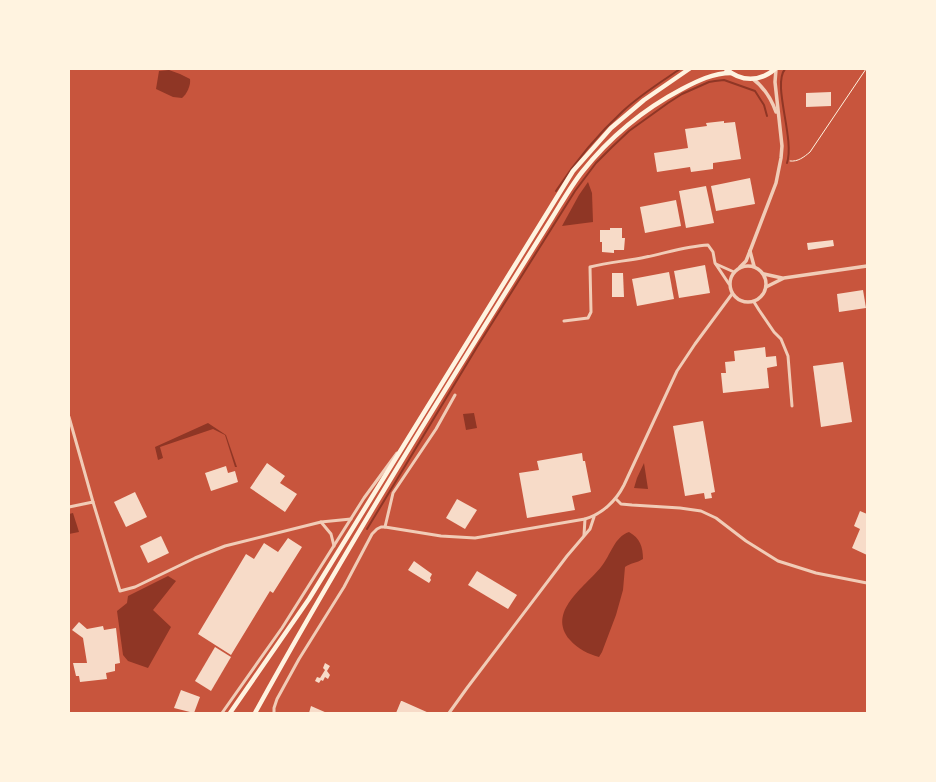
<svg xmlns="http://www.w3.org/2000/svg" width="936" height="782" font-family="'Work Sans',sans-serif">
<rect width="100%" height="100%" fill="#c8553d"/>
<!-- water -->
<g fill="#8f3625">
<path d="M169 70 180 74 190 79C191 85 187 94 182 98L173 97 156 89 159 71Z"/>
<path d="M588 182 592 193 593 222 562 226 579 195Z"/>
<path d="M474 413 477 428 466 430 463 414Z"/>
<path d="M208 423 226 435 237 467H235L225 435 213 429 160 447 163 458 158 460 155 447Z"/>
<path d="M644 463 648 489 634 488 637 478Z"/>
<path d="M73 513 79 532 69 534V514Z"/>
<path d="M629 532C640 538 643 547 643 559 637 563 630 563 625 567L623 590 616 615 602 652 599 657C588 654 578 649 570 640 546 612 585 587 601 567 611 555 614 537 629 532Z"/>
<path d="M168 576 176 581 153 610 171 627 148 668 128 661 123 655 117 611 127 603 128 596Z"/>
</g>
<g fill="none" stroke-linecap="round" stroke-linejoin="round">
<!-- stream -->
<g stroke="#8f3625" stroke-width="2">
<path d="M785 69C772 85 795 138 787 163"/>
<path d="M556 191C575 162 597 135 623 111 640 95 661 82 680 69"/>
<path d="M367 529 477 347 575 191 596 163 612 147 629 131 668 103 682 94 709 82 715 81 724 80 755 91 764 105 767 116"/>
</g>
</g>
<!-- building -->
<g fill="#f7dbc8">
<path d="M831 92V106L806 107V93Z"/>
<path d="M724 121V123L735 122 741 159 713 163V169L691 172 690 167 657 172 654 153 688 148 685 129 707 126 706 123Z"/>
<path d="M750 178 755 204 716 211 711 186Z"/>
<path d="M706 186 714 223 686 228 679 191Z"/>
<path d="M676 200 681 226 645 233 640 207Z"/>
<path d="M610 228H622V238H625L624 250H614V253L602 252V242H600V230H610Z"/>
<path d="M833 240 834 246 808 250 807 243Z"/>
<path d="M705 265 710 293 679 298 674 271Z"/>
<path d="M669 272 674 299 637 306 632 279Z"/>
<path d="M612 273H623L624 297H612Z"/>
<path d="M863 290 866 308 839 312 837 294Z"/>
<path d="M765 347 766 357 776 356 777 366 767 368 769 388 723 393 721 373H726L725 362 735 361 734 351Z"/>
<path d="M843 362 852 422 821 427 813 366Z"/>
<path d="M703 421 715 492 711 493 712 498 705 499 704 493 685 496 673 426Z"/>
<path d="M582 453 583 461H585L591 492 572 496 575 510 527 518 519 473 539 470 537 461Z"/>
<path d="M267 463 285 476 280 483 297 494 285 512 250 488Z"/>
<path d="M226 466 228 473 235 471 238 482 211 491 205 473Z"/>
<path d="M135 492 147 517 126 527 114 502Z"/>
<path d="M457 499 477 510 465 529 446 518Z"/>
<path d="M860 511 867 514V555L852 548 860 529 854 526Z"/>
<path d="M161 536 169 553 148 563 140 546Z"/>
<path d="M288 538 302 547 273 593 270 591 231 655 198 634 246 554 254 559 264 543 278 552Z"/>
<path d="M414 561 432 574 430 578 431 580 429 583 408 570Z"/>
<path d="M477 571 517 595 508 609 468 585Z"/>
<path d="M79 622 87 629 103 626 104 630 116 628 120 663 115 664V671L106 673 107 679 80 682 79 676H76L73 663H87L83 638 72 630Z"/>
<path d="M215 647 231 657 211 691 195 681Z"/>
<path d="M325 663 330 666 327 671 330 675 328 679 325 677 323 681 321 680 319 683 315 681 317 677 320 678 325 670 323 668Z"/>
<path d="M181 690 200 697 194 713 174 708Z"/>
<path d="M401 701H402L429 713H396Z"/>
<path d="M311 706 327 713H309Z"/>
</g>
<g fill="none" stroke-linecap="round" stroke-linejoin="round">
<!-- path -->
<path stroke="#fff3e0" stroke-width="1" d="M790 161C798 162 804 157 810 152L866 69"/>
<!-- minor -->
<g stroke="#f1ccb7" stroke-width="3">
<path d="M716 264 734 272"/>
<path d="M754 302 759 310 774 332 781 339 788 356 792 406"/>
<path d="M564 321 588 318 591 312 590 267C609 262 628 261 646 257 666 253 687 246 708 245L713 252 715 263 729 284"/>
<path d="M69 417 93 502"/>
<path d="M616 499 621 504 632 505 680 508 701 511 716 518 746 541 778 561 816 573 867 583"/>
<path d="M69 507 93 502 120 591 135 587 195 558 225 546 321 522 351 519"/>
<path d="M321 522 331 534 334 546"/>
<path d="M385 527 393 493 436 429 455 395"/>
<path d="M584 535 585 519"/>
<path d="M222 713 282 628 364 498 397 453"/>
<path d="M274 713V708L277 699 299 659 344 587 372 534 377 529 381 527H385L441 536 475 538 585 519C602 514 616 501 624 485L677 371 695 344 732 294"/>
<path d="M449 713 467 688 567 556 590 529 594 517"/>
</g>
<!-- tertiary -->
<g stroke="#f1ccb7" stroke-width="3.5">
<path d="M753 79C765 88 771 98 776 112"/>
<path d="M750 251 754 266"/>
<circle cx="748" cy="284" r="18"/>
<path d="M740 267 746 261 750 251 776 183 781 158 782 146 775 82 776 69"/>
<path d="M764 274 782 278"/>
<path d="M766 287 784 278 867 266"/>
</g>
<!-- primary -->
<g stroke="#fff3e0" stroke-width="4.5">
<path d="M726 69C741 82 760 82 775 69"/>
<path d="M230 713 309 599 573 171 611 128 644 100 689 69"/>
<path d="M255 713C348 544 450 381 552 218 562 202 571 186 582 172 609 138 644 109 682 89 697 81 713 73 731 73"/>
</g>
</g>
<!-- border -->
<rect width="936" height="782" fill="none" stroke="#fff3e0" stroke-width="140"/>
</svg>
